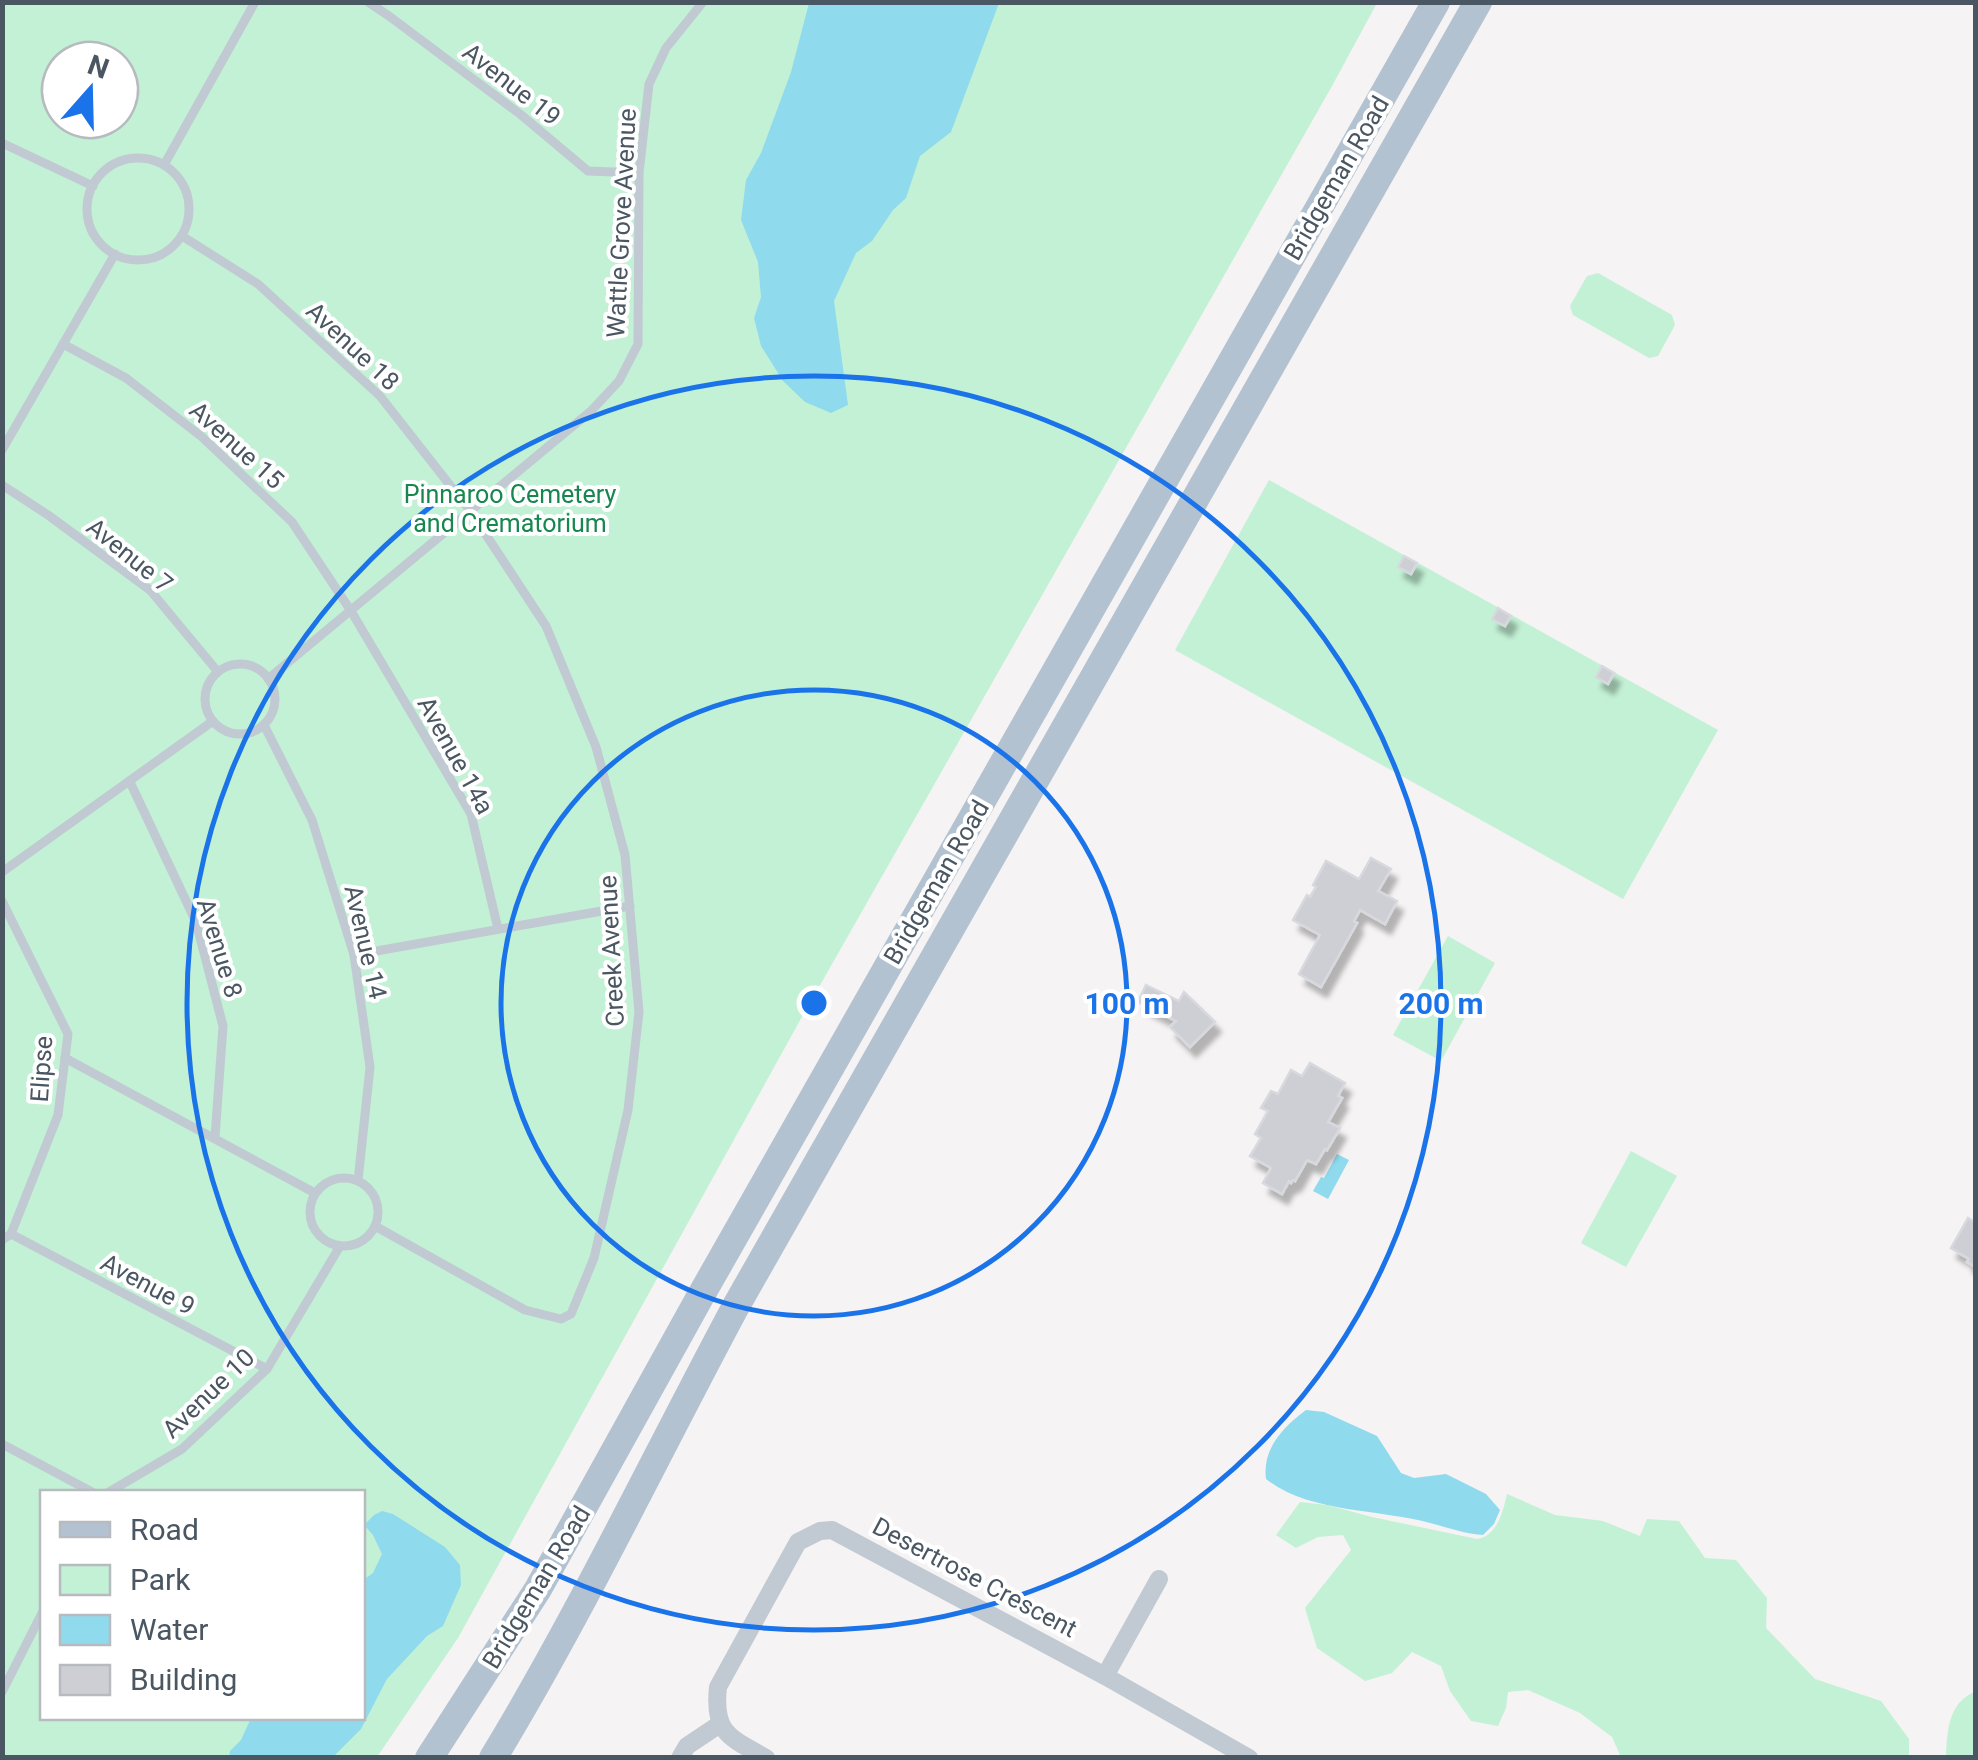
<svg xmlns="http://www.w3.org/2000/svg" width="1978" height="1760" font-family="Roboto,sans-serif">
<defs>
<filter id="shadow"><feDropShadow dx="6" dy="10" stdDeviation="2.5" flood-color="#0004"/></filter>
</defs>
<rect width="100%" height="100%" fill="#f5f3f3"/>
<!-- green -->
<g fill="#c3f1d5" fill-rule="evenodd">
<path d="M2 3H1377L1332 86 803 1015 458 1638 377 1757 9 1758 3 1754ZM60 60H120V120H60ZM42 1492H362V1718H42Z"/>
<path d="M1598 273 1672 315 1675 325 1658 356 1649 358 1573 315 1570 306 1587 276Z"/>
<path d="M1269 480 1718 730 1623 899 1175 650Z"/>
<path d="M1448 936 1495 963 1441 1061 1393 1035Z"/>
<path d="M1631 1151 1677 1176 1626 1267 1581 1243Z"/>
<path d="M1507 1494 1555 1515 1603 1521 1640 1536 1647 1519 1679 1521 1705 1558 1736 1560 1767 1598 1766 1628 1815 1679 1881 1701 1909 1739V1757H1621L1612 1737 1580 1713 1528 1690 1508 1692 1506 1708 1498 1726 1471 1721 1450 1691 1441 1666 1412 1652 1392 1673 1365 1681 1317 1648 1305 1608 1351 1550 1343 1535 1318 1537 1296 1548 1276 1535 1300 1502 1327 1505 1372 1517 1477 1539C1497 1536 1503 1512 1507 1494Z"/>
<path d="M1975 1692V1757H1946C1947 1733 1948 1702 1975 1692Z"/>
</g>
<!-- water -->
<g fill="#90daee">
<path d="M809 3H999L951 132 920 156 906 198 893 210 872 241 856 253 834 301 848 405 831 413 805 402 783 381 761 346 754 318 761 297 758 262 741 220 746 180 761 153 791 72Z"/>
<path d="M1337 1154 1349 1160 1328 1199 1313 1191 1321 1177 1324 1178Z"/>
<path d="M1306 1410 1324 1412 1377 1436 1401 1473 1414 1478 1446 1474 1486 1494 1500 1510 1494 1524 1483 1535C1461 1533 1450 1528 1430 1523 1379 1509 1308 1513 1266 1479 1262 1449 1283 1427 1306 1410Z"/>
<path d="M382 1511 393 1514 445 1547 460 1565 461 1585 443 1626 427 1636 387 1679 361 1729 333 1757H229L230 1751 241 1740 251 1718H362L363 1580 373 1573 382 1554 373 1535 364 1525 374 1515Z"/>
</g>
<!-- building -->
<g fill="#cdcfd5" stroke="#d7d9de" stroke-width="2.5" filter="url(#shadow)">
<path d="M1404 556 1417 563 1411 574 1398 567Z"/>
<path d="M1498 608 1511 616 1505 626 1492 619Z"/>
<path d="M1602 666 1614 673 1608 684 1596 677Z"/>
<path d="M1371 858 1391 869 1378 891 1397 901 1385 924 1360 910 1354 921 1357 923 1321 987 1299 974 1320 935 1293 920 1307 895 1310 897 1316 887 1313 885 1326 861 1359 879Z"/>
<path d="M1146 985 1179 1001 1184 992 1215 1022 1190 1047 1170 1027 1176 1021 1138 1002Z"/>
<path d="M1310 1063 1345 1083 1338 1096 1342 1098 1328 1122 1340 1128 1327 1150 1325 1149 1316 1164 1307 1160 1295 1181 1293 1180 1291 1183 1289 1181 1282 1194 1263 1183 1271 1168 1250 1156 1261 1138 1255 1134 1268 1111 1261 1108 1271 1091 1278 1094 1291 1070 1302 1076Z"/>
<path d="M1968 1218 1976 1223V1267L1967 1262 1969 1259 1951 1248Z"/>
</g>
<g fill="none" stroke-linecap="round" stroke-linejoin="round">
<!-- service -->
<g stroke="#c1cad2" stroke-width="9">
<path d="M368 2 389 16 520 114 588 171 639 173"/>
<path d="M2 143 93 186"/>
<circle cx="138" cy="209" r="51"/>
<path d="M164 165 255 2"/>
<path d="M182 236 258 284 380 396 471 512 546 626 596 747 625 855 639 1012 628 1110 594 1258 571 1314 561 1319 525 1310 375 1226"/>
<path d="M63 344 126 378 202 437 292 522 351 611 471 814 498 929"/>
<path d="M2 450 115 254"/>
<path d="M2 485 48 515 150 590 218 672"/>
<circle cx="240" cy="699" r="35"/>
<path d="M268 679 591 411 619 381 638 344 639 173 649 84 666 48 703 2"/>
<path d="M264 725 312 820 354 955 370 1067 358 1181"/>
<path d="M130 782 196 922 223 1026 215 1137"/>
<path d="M2 872 213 721"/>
<path d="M2 901 68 1034 58 1115 11 1234 2 1240"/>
<path d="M354 955 630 906"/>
<path d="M65 1058 315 1193"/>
<circle cx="344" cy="1212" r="34"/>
<path d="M11 1234 267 1369"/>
<path d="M2 1444 92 1492"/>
<path d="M109 1492 182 1449 267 1369 340 1246"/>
<path d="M2 1692 42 1613"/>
</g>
<!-- minor -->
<g stroke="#c1cad2" stroke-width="18">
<path d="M1105 1676 1159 1579"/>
<path d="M680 1758 687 1746 720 1724"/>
<path d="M766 1758C729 1737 713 1733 718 1687L798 1542 820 1531 832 1530 1105 1676 1249 1758"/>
</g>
<!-- primary -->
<g stroke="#b3c2d1" stroke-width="28">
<path d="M429 1758 538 1589 700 1297 1436 2"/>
<path d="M493 1758C582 1611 655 1457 736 1306L1478 2"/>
</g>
</g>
<!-- distance rings -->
<g fill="none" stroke="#1a73e8" stroke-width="5">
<circle cx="814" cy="1003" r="313"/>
<circle cx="814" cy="1003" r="627"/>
</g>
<g text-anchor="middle" stroke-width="8" stroke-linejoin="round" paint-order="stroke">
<!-- street labels -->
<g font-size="25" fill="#4a5661" stroke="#fff">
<text transform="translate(512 84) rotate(38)" y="9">Avenue 19</text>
<text transform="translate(1336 178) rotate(-60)" y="9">Bridgeman Road</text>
<text transform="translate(621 223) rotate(-87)" y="9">Wattle Grove Avenue</text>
<text transform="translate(353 346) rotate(43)" y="9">Avenue 18</text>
<text transform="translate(237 445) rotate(42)" y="9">Avenue 15</text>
<text transform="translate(130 555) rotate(39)" y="9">Avenue 7</text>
<text transform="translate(456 755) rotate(61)" y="9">Avenue 14a</text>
<text transform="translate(936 882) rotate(-60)" y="9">Bridgeman Road</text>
<text transform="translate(366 942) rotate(77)" y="9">Avenue 14</text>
<text transform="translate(220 948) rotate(73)" y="9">Avenue 8</text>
<text transform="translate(611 951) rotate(-93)" y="9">Creek Avenue</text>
<text transform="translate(41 1069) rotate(-86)" y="9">Elipse</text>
<text transform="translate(148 1284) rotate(28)" y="9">Avenue 9</text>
<text transform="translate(208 1393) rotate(-44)" y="9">Avenue 10</text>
<text transform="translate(975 1577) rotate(28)" y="9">Desertrose Crescent</text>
<text transform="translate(536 1587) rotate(-59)" y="9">Bridgeman Road</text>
</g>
<!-- park labels -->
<g font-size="25" fill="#17864f" stroke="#fff">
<text x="510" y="503">Pinnaroo Cemetery<tspan x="510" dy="29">and Crematorium</tspan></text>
</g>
</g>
<circle cx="814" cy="1003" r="15" fill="#1a73e8" stroke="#fff" stroke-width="5"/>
<g font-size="30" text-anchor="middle" font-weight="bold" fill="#1a73e8" stroke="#fff" stroke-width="8" stroke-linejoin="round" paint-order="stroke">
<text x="1127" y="1014">100 m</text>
<text x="1441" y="1014">200 m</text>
</g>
<!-- border -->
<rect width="1978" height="1760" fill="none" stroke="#4a5661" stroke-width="10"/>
<!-- legend -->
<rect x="40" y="1490" width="325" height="230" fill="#ffffff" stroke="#b7bbc0" stroke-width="2.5"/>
<rect x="60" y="1522" width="50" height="15" fill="#b3c2d1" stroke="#b7bbc0" stroke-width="2.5"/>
<text x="130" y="1540" font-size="30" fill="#4a5661">Road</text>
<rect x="60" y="1565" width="50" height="30" fill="#c3f1d5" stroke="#b7bbc0" stroke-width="2.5"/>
<text x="130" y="1590" font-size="30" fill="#4a5661">Park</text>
<rect x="60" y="1615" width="50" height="30" fill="#90daee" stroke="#b7bbc0" stroke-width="2.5"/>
<text x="130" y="1640" font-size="30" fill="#4a5661">Water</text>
<rect x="60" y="1665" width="50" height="30" fill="#cdcfd5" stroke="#b7bbc0" stroke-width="2.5"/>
<text x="130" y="1690" font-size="30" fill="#4a5661">Building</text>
<!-- north arrow -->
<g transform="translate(90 90) rotate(20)"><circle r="48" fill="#ffffff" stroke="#b7bbc0" stroke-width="2.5"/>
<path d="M0-8L18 38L0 25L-18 38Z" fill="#1a73e8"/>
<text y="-15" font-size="28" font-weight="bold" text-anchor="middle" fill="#4a5661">N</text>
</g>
</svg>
